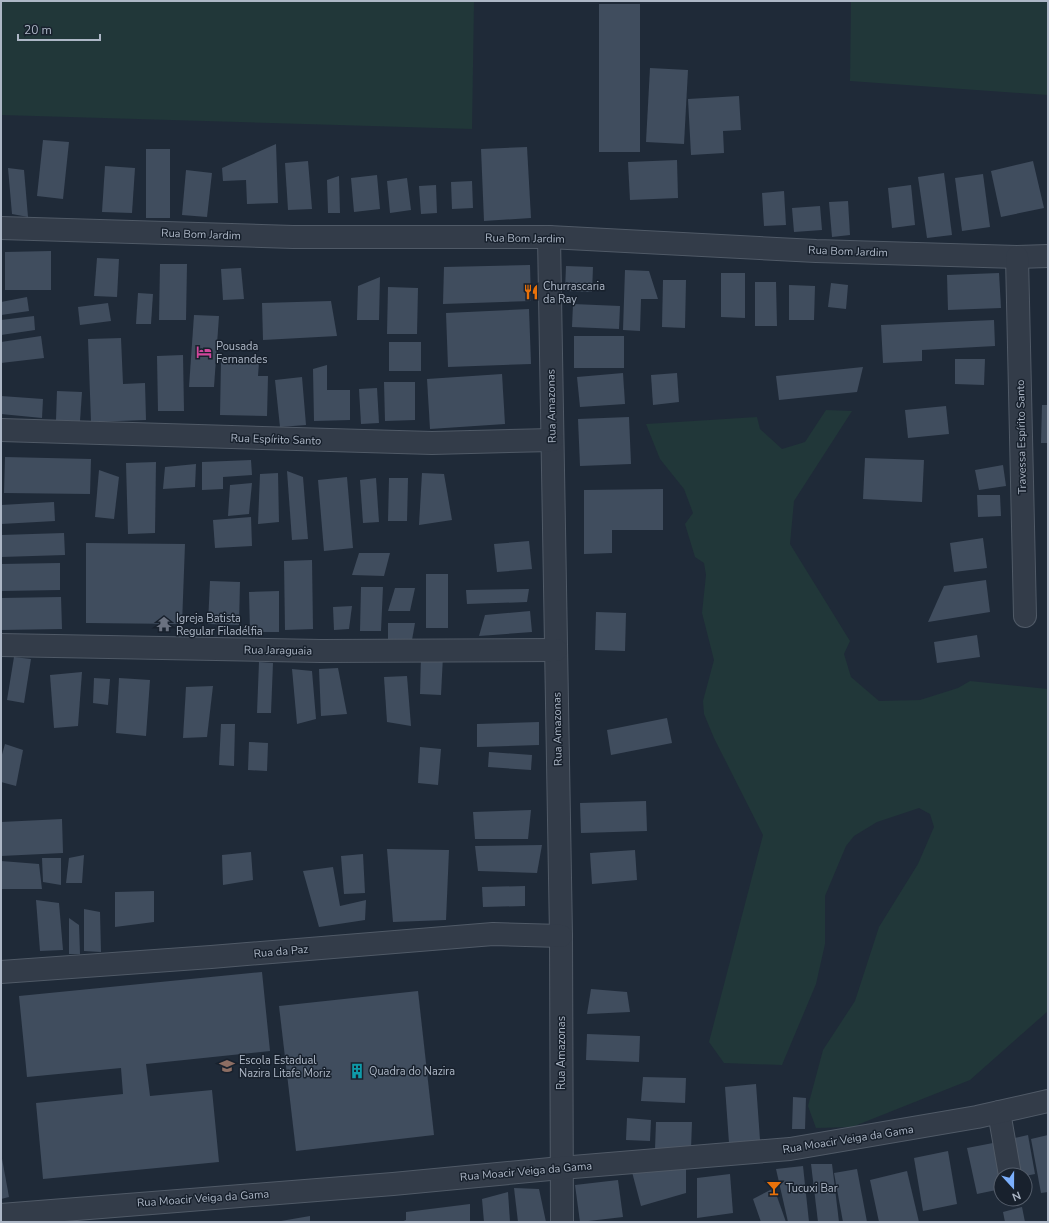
<svg xmlns="http://www.w3.org/2000/svg" width="1049" height="1223" font-family="'Nunito Sans',sans-serif">
<rect width="100%" height="100%" fill="#1f2a38"/>
<!-- green -->
<g fill="#213739">
<path d="M1 1H474L472 129 1 115Z"/>
<path d="M851 1H1048V95L850 81Z"/>
<path d="M826 410 852 411 794 501 790 544 850 641 844 654 851 677 879 701 920 700 958 688 970 681 1048 689V1011L970 1080 852 1127 816 1128 808 1106 823 1050 855 1001 879 927 918 864 934 827 930 814 919 808 877 822 854 836 846 846 825 896V944L816 984 782 1065 724 1063 709 1042 763 835 714 738 704 714 703 701 714 660 702 613 706 575 704 563 695 557 685 524 693 513 684 489 660 459 646 424 757 417 760 429 782 449 805 442Z"/>
</g>
<!-- building -->
<g fill="#404d5e">
<rect x="599" y="4" width="41" height="148"/>
<path d="M650 68 688 70 684 144 646 142Z"/>
<path d="M739 96 741 130 723 131 724 153 691 155 688 99Z"/>
<path d="M43 140 69 142 63 199 37 196Z"/>
<path d="M276 144 278 203 247 204 246 180 223 181 222 168Z"/>
<path d="M527 147 531 218 484 221 481 149Z"/>
<rect x="146" y="149" width="24" height="69"/>
<path d="M677 160 678 198 630 200 628 162Z"/>
<path d="M308 161 312 209 288 210 285 163Z"/>
<path d="M1033 161 1044 208 1001 217 991 171Z"/>
<path d="M105 166 135 168 132 213 102 212Z"/>
<path d="M8 168 24 170 28 217 12 214Z"/>
<path d="M186 170 212 173 207 217 182 215Z"/>
<path d="M944 173 952 235 927 238 918 177Z"/>
<path d="M983 174 990 227 962 231 955 178Z"/>
<path d="M377 175 380 209 354 212 351 178Z"/>
<path d="M339 176 340 213H328L327 180Z"/>
<path d="M407 178 411 210 390 213 387 181Z"/>
<path d="M472 181 473 208 452 209 451 182Z"/>
<path d="M436 185 437 213 421 214 419 186Z"/>
<path d="M911 185 915 225 892 228 888 188Z"/>
<path d="M784 191 786 225 764 226 762 193Z"/>
<path d="M848 201 850 235 832 237 829 202Z"/>
<path d="M820 206 822 230 794 232 792 208Z"/>
<path d="M51 251V290H5V252Z"/>
<path d="M97 258 119 259 117 297 94 296Z"/>
<path d="M160 264H187L186 320H159Z"/>
<path d="M530 265 531 301 443 304 444 267Z"/>
<path d="M566 266 593 267 592 292 565 291Z"/>
<path d="M241 268 244 299 223 300 221 269Z"/>
<path d="M625 270 649 271 658 299H641L640 331 623 330Z"/>
<path d="M721 273H745V318L721 317Z"/>
<path d="M999 273 1001 308 948 310 947 275Z"/>
<path d="M380 277 379 320H357L358 286Z"/>
<path d="M663 280H686L685 328 662 327Z"/>
<path d="M755 282H776L777 326H755Z"/>
<path d="M831 283 848 285 846 309 828 307Z"/>
<path d="M789 285 815 286 814 320H789Z"/>
<path d="M388 287 418 288 417 334H387Z"/>
<path d="M138 293 153 294 151 324H136Z"/>
<path d="M27 297 29 311 1 315V302Z"/>
<path d="M331 301 337 336 263 340 262 303Z"/>
<path d="M108 303 111 321 80 325 78 307Z"/>
<path d="M573 304 620 306 619 329 572 327Z"/>
<path d="M529 309 531 364 448 367 446 313Z"/>
<path d="M194 315 219 316 214 387H189Z"/>
<path d="M34 316 35 330 1 335V320Z"/>
<path d="M994 320 995 346 922 350V361L883 363 881 325Z"/>
<path d="M41 336 44 358 1 363V342Z"/>
<rect x="574" y="336" width="50" height="32"/>
<path d="M121 338 123 384 145 383 146 420 91 422 88 339Z"/>
<rect x="389" y="342" width="32" height="29"/>
<path d="M183 355 184 411H158L157 356Z"/>
<path d="M955 359H985L984 385 955 384Z"/>
<path d="M221 361 259 362 258 376H268L267 416 220 415Z"/>
<path d="M327 365V390H350V420L314 421 313 369Z"/>
<path d="M863 367 857 392 779 400 776 376Z"/>
<path d="M623 373 625 404 580 407 577 377Z"/>
<path d="M677 373 679 402 653 405 651 375Z"/>
<path d="M502 374 505 424 430 429 427 379Z"/>
<path d="M302 377 306 425 280 427 275 380Z"/>
<path d="M384 382H415V420L385 421Z"/>
<path d="M377 388 379 423 361 424 359 389Z"/>
<path d="M57 391 82 392 80 421 56 420Z"/>
<path d="M1 396 43 399 42 418 1 414Z"/>
<path d="M1042 405H1048V443H1041Z"/>
<path d="M946 406 949 434 908 438 905 410Z"/>
<path d="M629 417 631 464 580 466 578 419Z"/>
<path d="M5 457 91 459 90 494 4 493Z"/>
<path d="M865 458 924 460 922 502 863 499Z"/>
<path d="M251 460 252 475 223 477V489L202 490V462Z"/>
<path d="M156 462 155 533 128 534 126 463Z"/>
<path d="M196 464 195 487 163 489 165 467Z"/>
<path d="M1003 465 1006 486 979 490 975 470Z"/>
<path d="M99 470 119 477 114 519 95 517Z"/>
<path d="M287 471 303 477 308 539 292 540Z"/>
<path d="M278 473 279 522 258 524 260 474Z"/>
<path d="M422 473 444 474 452 520 419 525Z"/>
<path d="M347 477 353 548 324 551 318 480Z"/>
<path d="M376 478 379 522 363 523 360 480Z"/>
<path d="M389 478H408L407 521H388Z"/>
<path d="M252 483 249 514 228 516 230 485Z"/>
<path d="M663 489V530H612V553L584 554V490Z"/>
<path d="M977 495H1000L1001 516 978 517Z"/>
<path d="M54 502 55 521 1 524V505Z"/>
<path d="M251 517 252 546 215 548 213 520Z"/>
<path d="M64 533 65 555 1 557V535Z"/>
<path d="M983 538 987 568 954 572 950 543Z"/>
<path d="M529 541 532 569 497 572 494 544Z"/>
<path d="M86 543 185 544 182 624 86 623Z"/>
<path d="M359 553H390L384 576 352 575Z"/>
<path d="M312 560 313 629 285 630 284 561Z"/>
<path d="M60 563V590L1 591V564Z"/>
<rect x="426" y="574" width="22" height="54"/>
<path d="M986 580 990 612 928 622 944 586Z"/>
<path d="M210 581 240 582 239 625 208 624Z"/>
<path d="M361 587H383L381 631H360Z"/>
<path d="M395 588H415L410 611H388Z"/>
<path d="M529 589 527 602 467 604 466 590Z"/>
<path d="M279 591V632H250L249 592Z"/>
<path d="M61 597 62 629 1 630V598Z"/>
<path d="M352 606 349 629 334 630 333 607Z"/>
<path d="M530 611 532 632 479 636 485 615Z"/>
<path d="M596 612 626 613 625 651 595 650Z"/>
<path d="M388 623H415L412 640 388 643Z"/>
<path d="M977 635 980 657 937 663 934 642Z"/>
<path d="M421 656H443L441 695 420 694Z"/>
<path d="M14 657 31 659 24 703 7 700Z"/>
<path d="M259 662 273 663 271 713H257Z"/>
<path d="M338 668 347 714 321 716 319 669Z"/>
<path d="M292 669 312 671 316 719 297 724Z"/>
<path d="M82 672 78 726 54 728 50 675Z"/>
<path d="M407 676 411 726 387 722 384 677Z"/>
<path d="M94 678 110 679 108 705 93 703Z"/>
<path d="M119 678 150 680 146 736 116 733Z"/>
<path d="M213 686 207 737 183 738 186 687Z"/>
<path d="M667 718 672 743 611 755 607 730Z"/>
<path d="M539 722V745L477 747V724Z"/>
<path d="M221 724H235L234 766 219 765Z"/>
<path d="M249 742 268 743 267 771 248 770Z"/>
<path d="M5 744 23 750 16 786 1 782V758Z"/>
<path d="M420 747 441 749 438 785 418 783Z"/>
<path d="M489 752 532 755 531 770 488 767Z"/>
<path d="M646 801 647 831 581 833 580 803Z"/>
<path d="M531 810 528 839H475L473 812Z"/>
<path d="M62 819 63 853 1 856V822Z"/>
<path d="M542 845 537 873 478 871 475 846Z"/>
<path d="M387 849 449 850 446 920 393 922Z"/>
<path d="M635 850 637 880 592 884 590 853Z"/>
<path d="M251 852 253 880 223 885 222 855Z"/>
<path d="M363 854 365 893 344 894 341 856Z"/>
<path d="M84 855 82 883H66L69 858Z"/>
<path d="M42 858H61V885L43 882Z"/>
<path d="M1 861 39 864 42 889H1Z"/>
<path d="M333 867 340 906 366 900 365 920 319 927 303 871Z"/>
<path d="M525 886V906L483 907 482 887Z"/>
<path d="M154 891V922L115 927V892Z"/>
<path d="M36 900 59 903 63 950 40 951Z"/>
<path d="M84 909 100 912 101 952 84 951Z"/>
<path d="M69 918 79 925 80 954H69Z"/>
<path d="M262 972 270 1051 146 1064 150 1096 212 1090 219 1162 43 1179 36 1103 123 1094 121 1068 27 1077 19 996Z"/>
<path d="M591 989 627 992 630 1012 587 1014Z"/>
<path d="M418 991 434 1135 296 1151 279 1006Z"/>
<path d="M587 1034 640 1036 639 1062 586 1060Z"/>
<path d="M643 1077 686 1078 685 1103 641 1101Z"/>
<path d="M756 1084 760 1140 729 1143 725 1087Z"/>
<path d="M793 1097 806 1098 805 1129H792Z"/>
<path d="M627 1118 651 1120 650 1141 626 1140Z"/>
<path d="M656 1122H692L691 1149H655Z"/>
<path d="M1028 1135 1035 1174 1025 1176 1017 1175 1010 1139Z"/>
<path d="M1048 1135V1192L1041 1193 1031 1139Z"/>
<path d="M993 1143 1001 1182V1189L977 1194 967 1148Z"/>
<path d="M948 1151 957 1204 923 1211 914 1158Z"/>
<path d="M1 1153 9 1197 1 1199Z"/>
<path d="M811 1164H832L839 1222H818Z"/>
<path d="M803 1166 809 1222H788L776 1169Z"/>
<path d="M686 1168V1193L641 1206 632 1172Z"/>
<path d="M857 1169 867 1222H843L834 1173Z"/>
<path d="M907 1171 919 1222H879L870 1180Z"/>
<path d="M730 1174 733 1213 697 1218V1178Z"/>
<path d="M618 1180 623 1217 580 1222 575 1185Z"/>
<path d="M514 1188 539 1189 546 1222H518Z"/>
<path d="M774 1188 786 1222H761L753 1199Z"/>
<path d="M508 1192 510 1222H484L482 1199Z"/>
<path d="M470 1204V1222H401L406 1220V1212Z"/>
<path d="M1022 1207 1025 1222H1005L1003 1212Z"/>
<path d="M310 1216V1222H281V1221Z"/>
</g>
<g fill="none" stroke-linecap="round" stroke-linejoin="round">
<!-- minor casing -->
<g stroke="#505a67" stroke-width="24">
<g id="minor">
<path d="M1 228 293 237H549L816 251 1017 257 1048 256"/>
<path d="M549 237 561 936 562 1222"/>
<path d="M1017 257 1025 616"/>
<path d="M1 430 432 443 552 440"/>
<path d="M1 645 321 651 556 650"/>
<path d="M1 972 211 957 493 934 561 936"/>
<path d="M999 1112 1010 1175"/>
<path d="M1 1215 393 1184 561 1168 790 1149 977 1117 1048 1101"/>
</g>
</g>
<!-- minor -->
<use href="#minor" stroke="#333c49" stroke-width="22"/>
</g>
<!-- icons -->
<defs>
<g id="restaurant-bare" transform="scale(1.2)"><path d="M-5-6h1v4h1v-4h1v4h1v-4h1v5L-1.5 .5V6h-2V.5L-5-1ZM5-6V6H3V1.5H1.5Q1.5-4 5-6Z" fill="#e8710a" stroke="#18212d" stroke-width="2.5" paint-order="stroke"/></g>
<g id="hotel-bare" transform="scale(1.2)"><path d="M-6-4.5h1.5V1H6V5H4.5V3h-9V5H-6ZM-4 0a1.8 1.8 0 1 1 3.6 0ZM.5 0V-2.5h3Q6-2.5 6 0Z" fill="#d1479c" stroke="#18212d" stroke-width="2.5" paint-order="stroke"/></g>
<g id="temple-bare" transform="scale(1.2)"><path d="M0-6L5-2H3V0L6.5 2.5H4V6H1.5V3h-3V6H-4V2.5H-6.5L-3 0V-2H-5Z" fill="#6b7280" stroke="#18212d" stroke-width="2.5" paint-order="stroke"/></g>
<g id="school-bare" transform="scale(1.2)"><path d="M0-5L7-2L0 1L-7-2ZM-4 1L0 2.5L4 1V4Q0 6-4 4Z" fill="#8d6e63" stroke="#18212d" stroke-width="2.5" paint-order="stroke"/></g>
<g id="building-bare" transform="scale(1.2)"><path d="M-4-6H4V6H1V3H-1V6H-4ZM-2.5-4.3h1.7v1.8h-1.7ZM.8-4.3h1.7v1.8H.8ZM-2.5-1h1.7V.8h-1.7ZM.8-1h1.7V.8H.8Z" fill="#0f9aa8" stroke="#18212d" stroke-width="2.5" paint-order="stroke"/></g>
<g id="bar-bare" transform="scale(1.2)"><path d="M-6-5H6L.8 .8V4.5H3.5V6h-7V4.5H-.8V.8Z" fill="#e8710a" stroke="#18212d" stroke-width="2.5" paint-order="stroke"/></g>
</defs>
<g fill-rule="evenodd">
<use href="#restaurant-bare" x="531" y="292"/>
<use href="#hotel-bare" x="204" y="352"/>
<use href="#temple-bare" x="164" y="624"/>
<use href="#school-bare" x="227" y="1066"/>
<use href="#building-bare" x="357" y="1071"/>
<use href="#bar-bare" x="774" y="1188"/>
</g>
<g text-anchor="middle" stroke-width="3" stroke-linejoin="round" paint-order="stroke">
<!-- street labels -->
<g font-size="11" fill="#adb7c6" stroke="#18212d">
<text transform="translate(201 234) rotate(2)" y="4">Rua Bom Jardim</text>
<text transform="translate(525 238) rotate(1)" y="4">Rua Bom Jardim</text>
<text transform="translate(848 251) rotate(2)" y="4">Rua Bom Jardim</text>
<text transform="translate(551 406) rotate(-91)" y="4">Rua Amazonas</text>
<text transform="translate(1021 437) rotate(-91)" y="4">Travessa Espírito Santo</text>
<text transform="translate(276 439) rotate(2)" y="4">Rua Espírito Santo</text>
<text transform="translate(278 650) rotate(1)" y="4">Rua Jaraguaia</text>
<text transform="translate(557 729) rotate(-91)" y="4">Rua Amazonas</text>
<text transform="translate(281 951) rotate(-5)" y="4">Rua da Paz</text>
<text transform="translate(561 1053) rotate(-90)" y="4">Rua Amazonas</text>
<text transform="translate(848 1139) rotate(-9)" y="4">Rua Moacir Veiga da Gama</text>
<text transform="translate(526 1171) rotate(-5)" y="4">Rua Moacir Veiga da Gama</text>
<text transform="translate(203 1198) rotate(-4)" y="4">Rua Moacir Veiga da Gama</text>
</g>
<!-- poi labels -->
<g font-size="11" fill="#adb7c6" stroke="#18212d" text-anchor="start">
<text x="543" y="290">Churrascaria<tspan x="543" dy="13">da Ray</tspan></text>
<text x="216" y="350">Pousada<tspan x="216" dy="13">Fernandes</tspan></text>
<text x="176" y="622">Igreja Batista<tspan x="176" dy="13">Regular Filadélfia</tspan></text>
<text x="239" y="1064">Escola Estadual<tspan x="239" dy="13">Nazira Litafe Moriz</tspan></text>
<text x="369" y="1075">Quadra do Nazira</text>
<text x="786" y="1192">Tucuxi Bar</text>
</g>
</g>
<!-- border -->
<rect width="1049" height="1223" fill="none" stroke="#adb7c6" stroke-width="4"/>
<!-- north arrow -->
<g transform="translate(1013 1187) rotate(159)"><circle r="19" fill="#18212d" stroke="#545d6a"/>
<path d="M0-3L7 15L0 10L-7 15Z" fill="#7baffc"/>
<text y="-6" font-size="11" font-weight="bold" text-anchor="middle" fill="#adb7c6">N</text>
</g>
<!-- scale -->
<path d="M18 34v6h82v-6" fill="none" stroke="#adb7c6" stroke-width="2"/>
<text x="24" y="34" font-size="12" fill="#adb7c6" stroke="#18212d" stroke-width="3" paint-order="stroke">20 m</text>
</svg>
